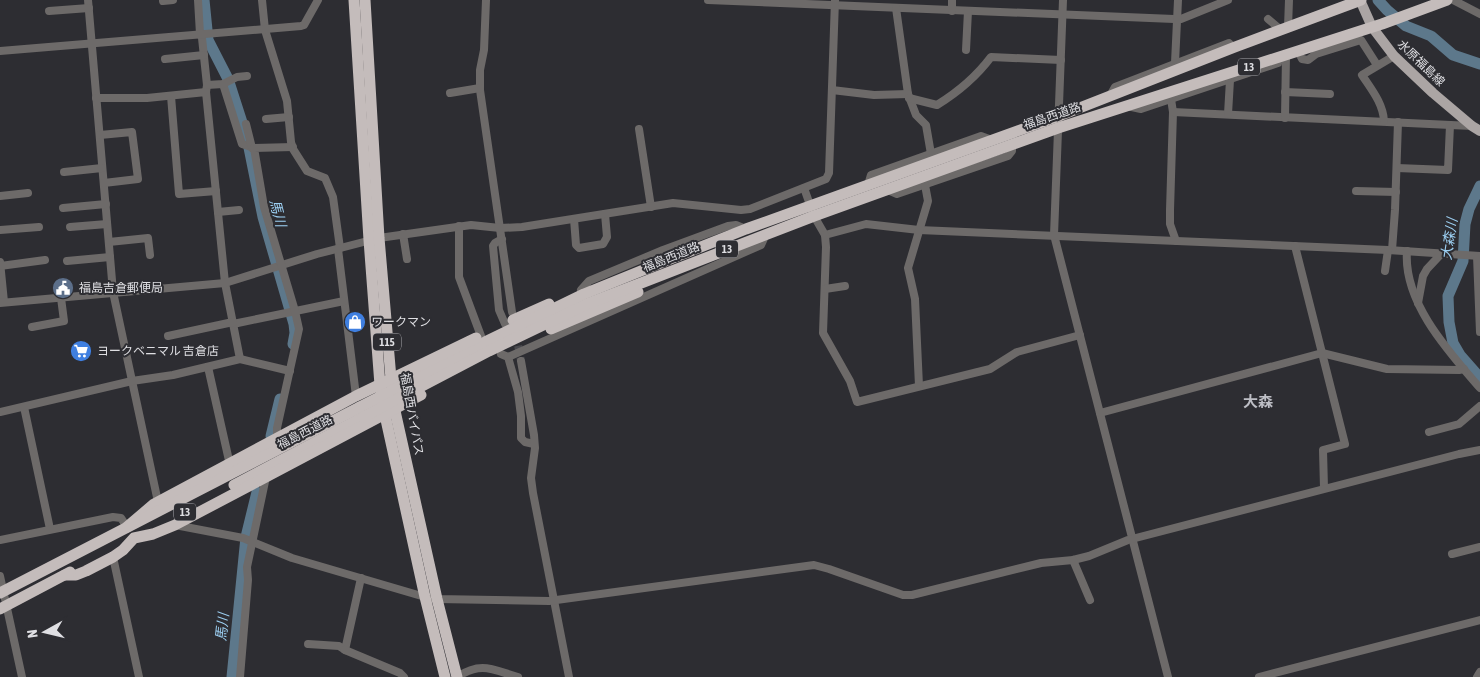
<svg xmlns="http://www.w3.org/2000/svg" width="1480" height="677" font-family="'Asap Condensed','Noto Sans JP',sans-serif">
<rect width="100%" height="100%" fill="#2d2d32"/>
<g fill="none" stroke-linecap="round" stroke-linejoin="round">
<!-- river -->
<g stroke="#5d788b" stroke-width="11">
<path d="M204 0 208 40 228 79 247 138 263 217 294 324 295 333 293 344"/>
<path d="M1378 0 1387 10 1406 26 1431 36 1453 55 1480 64"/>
<path d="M1480 186 1469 209 1465 224 1463 261 1448 296 1449 322 1453 343 1460 355 1480 378"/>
<path d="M271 436 280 399"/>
<path d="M232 677 246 537 257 492"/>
</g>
<!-- minor-tunnel -->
<path stroke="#48484d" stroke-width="8" stroke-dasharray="8 4" stroke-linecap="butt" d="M516 334 521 361"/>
<!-- minor -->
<g stroke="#6d6a69" stroke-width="8">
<path d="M88 0 113 292 158 502"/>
<path d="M198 0 200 34 202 38 207 85 206 92"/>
<path d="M262 0 265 30 287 101 291 142 293 149 307 171 325 178 333 197 340 248"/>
<path d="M486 0 484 50 480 70V90L512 312"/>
<path d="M708 0 1174 19H1181L1228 0"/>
<path d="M1063 0 1054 235 1168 677"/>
<path d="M1453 0 1480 14"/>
<path d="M163 1 173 0"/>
<path d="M896 8 908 94 916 115 926 125 931 154"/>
<path d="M49 11 89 8"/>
<path d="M952 11V0"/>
<path d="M1268 19 1281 30"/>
<path d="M1288 27 1289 0"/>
<path d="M966 50 968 11"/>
<path d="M0 51 301 26 304 25 318 0"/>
<path d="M1298 51 1302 59 1308 60 1316 54 1361 40 1377 65"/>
<path d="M165 59 204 55"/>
<path d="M1175 63 1178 0"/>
<path d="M223 84 242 144 254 148"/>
<path d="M207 85 223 84 237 77 247 76"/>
<path d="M832 90 874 95 908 94"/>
<path d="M1285 92 1330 94"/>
<path d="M450 93 480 88"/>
<path d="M1111 94 1115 87 1229 43 1231 45"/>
<path d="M171 96 179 194 216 191"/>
<path d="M96 98H147L206 92 225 283 240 359"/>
<path d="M909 98 937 105C958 92 976 77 991 57L1061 60"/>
<path d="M1171 99 1173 112 1170 210V224L1176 241"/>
<path d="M1127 106 1141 109 1278 63"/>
<path d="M1173 112 1472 126"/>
<path d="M1228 114 1230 80"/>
<path d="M1285 118 1286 55"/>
<path d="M266 119 289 117"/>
<path d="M1384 121C1383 103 1371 89 1362 75L1394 56"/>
<path d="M246 124 252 148"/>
<path d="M639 129 651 207"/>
<path d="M100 135 132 132 138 179 104 183"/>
<path d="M1397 168 1448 170 1450 125"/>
<path d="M64 172 102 168"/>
<path d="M868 185 871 175 981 136 992 140"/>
<path d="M804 188 814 216 825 235 866 224 919 230 1388 250 1480 256"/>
<path d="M888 190 897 194 1008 156 1012 151V144"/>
<path d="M1356 191 1396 192"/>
<path d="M0 196 28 193"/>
<path d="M63 208 106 204"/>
<path d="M218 212 239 210"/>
<path d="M574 219 576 245 579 248 603 244 607 237 605 214"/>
<path d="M459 226V277L481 336"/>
<path d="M70 227 107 224"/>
<path d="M0 230 39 227"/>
<path d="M403 234 407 259"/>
<path d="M825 235 826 247 823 333 850 381 857 402 990 369 1017 352 1080 335"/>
<path d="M502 239 495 243 493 246 499 310 505 324"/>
<path d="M109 242 148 238 150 255"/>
<path d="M1295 246 1345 444 1323 450 1324 488"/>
<path d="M338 249 356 396"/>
<path d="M1392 250 1395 210 1398 122"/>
<path d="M1407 251C1403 302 1448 351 1480 388"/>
<path d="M1477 256 1480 332"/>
<path d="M67 261 110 257"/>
<path d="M0 262 4 302"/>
<path d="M0 266 45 260"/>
<path d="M1385 271 1388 250"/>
<path d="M825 289 845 286"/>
<path d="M581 290 589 281 663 250 728 226 736 225 746 229"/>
<path d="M0 303 225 283 317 254 379 238 471 225 500 228 522 227 673 203 741 210 750 209 826 179 829 173 835 0"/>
<path d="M1418 303 1423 276 1427 269 1442 253"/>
<path d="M233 324 344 301"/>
<path d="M32 327 64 321 61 298"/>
<path d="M168 336 233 322"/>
<path d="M501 354 508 357 518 392 521 416V438L525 442 534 444"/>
<path d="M508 357 761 245 766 234"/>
<path d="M521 361 534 435 535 448 531 478 533 493 569 677"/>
<path d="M208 367 230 465"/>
<path d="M919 386 915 299 908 268 928 201 925 185"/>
<path d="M24 407 50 529"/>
<path d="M0 412 132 381 173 375 240 359 290 371"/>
<path d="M1100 413 1322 353 1387 369 1459 370 1464 369"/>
<path d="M1429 432 1459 424 1480 406"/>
<path d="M277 439V428L299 329 295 311 264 207 254 148 293 147"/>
<path d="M175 525 243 538 292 558 425 597 437 599 549 601 814 565 829 569 903 595H912L1041 563 1073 560 1089 556 1128 540 1459 454 1480 450"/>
<path d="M0 540 113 517 121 518 127 527"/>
<path d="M1452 554 1480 547"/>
<path d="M113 557 139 677"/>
<path d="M1073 560 1090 600"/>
<path d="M0 576 22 677"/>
<path d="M308 644 339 646 345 650 361 578"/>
<path d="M345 650 400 673 404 677"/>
<path d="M240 677 248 580 247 567 266 477"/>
<path d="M457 677C482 661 493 670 518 677"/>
<path d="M1259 677 1480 620"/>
<path d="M1477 677 1480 672"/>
</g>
<!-- major -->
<path stroke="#aba5a4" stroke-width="10" d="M1360 0 1372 27 1394 56 1433 93 1472 126 1480 131"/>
<!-- highway -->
<g stroke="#c4bcbb" stroke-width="11">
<path d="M354 0 369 240 380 385 385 415 425 597 445 677"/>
<path d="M365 0 379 238 393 402 437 599 457 677"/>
<path d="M513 320 549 304"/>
<path d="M551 329 638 292"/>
<path d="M405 384 485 342 584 294 673 258 746 229 1059 116 1235 47 1361 0"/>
<path d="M407 394 489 351 587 304 814 216 1058 128 1382 24 1447 0"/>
<path d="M234 485 363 417"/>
<path d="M127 527 154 504 356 396 476 338"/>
<path d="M65 575H76L86 571 113 557 123 550 134 538 153 534 175 525 421 395"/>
<path d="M0 593 360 407"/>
<path d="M0 609 70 572"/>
</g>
<!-- highway-bridge -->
<g stroke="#c4bcbb" stroke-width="11">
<path d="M360 407 405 384"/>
<path d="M363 417 407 394"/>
</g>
</g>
<!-- icons -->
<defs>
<g id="civic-disc" transform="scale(1.125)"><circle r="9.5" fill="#5c6f8a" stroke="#2d2d32"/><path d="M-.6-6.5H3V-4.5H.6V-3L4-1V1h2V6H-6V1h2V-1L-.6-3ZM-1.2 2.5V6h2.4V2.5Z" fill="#fff"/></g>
<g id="shop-disc" transform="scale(1.125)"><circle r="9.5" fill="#3f7fe0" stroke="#2d2d32"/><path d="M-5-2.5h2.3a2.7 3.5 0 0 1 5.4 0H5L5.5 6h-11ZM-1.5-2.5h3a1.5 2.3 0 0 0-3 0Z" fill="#fff"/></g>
<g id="supermarket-disc" transform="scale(1.125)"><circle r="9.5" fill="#3f7fe0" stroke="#2d2d32"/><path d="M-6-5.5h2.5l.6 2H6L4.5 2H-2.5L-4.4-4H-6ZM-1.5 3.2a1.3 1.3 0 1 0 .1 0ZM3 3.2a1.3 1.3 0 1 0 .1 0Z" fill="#fff"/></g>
</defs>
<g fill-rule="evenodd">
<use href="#civic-disc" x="63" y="288"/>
<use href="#shop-disc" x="355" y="322"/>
<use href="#supermarket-disc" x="81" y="351"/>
</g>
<g text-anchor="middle" stroke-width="4" stroke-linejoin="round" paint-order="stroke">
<!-- shield labels -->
<g fill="#2d2d32" stroke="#aaaaae" stroke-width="1">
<rect x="1238" y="58.5" width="22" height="17" rx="4"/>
<rect x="716" y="240.5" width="22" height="17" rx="4"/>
<rect x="373" y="333.5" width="28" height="17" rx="4"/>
<rect x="174" y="503.5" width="22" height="17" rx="4"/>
</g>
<g font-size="11" font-weight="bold" fill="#dfdfe3">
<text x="1249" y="71">13</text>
<text x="727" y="253">13</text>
<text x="387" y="346">115</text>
<text x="185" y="516">13</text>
</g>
<!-- street labels -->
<g font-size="12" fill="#dfdfe3" stroke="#2d2d32">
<text transform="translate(1421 63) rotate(44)" y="4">水原福島線</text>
<text transform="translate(1052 116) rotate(-19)" y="4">福島西道路</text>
<text transform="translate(671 257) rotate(-22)" y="4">福島西道路</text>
<text transform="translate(412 414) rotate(80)" y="4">福島西バイパス</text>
<text transform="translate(305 432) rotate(-27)" y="4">福島西道路</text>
</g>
<!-- poi labels -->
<g font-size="12" fill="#dfdfe3" stroke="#2d2d32" text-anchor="start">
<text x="79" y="292">福島吉倉郵便局</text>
<text x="371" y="326">ワークマン</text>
<text x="97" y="355">ヨークベニマル 吉倉店</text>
</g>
<!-- water labels -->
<g font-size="14" font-style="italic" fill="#9ccff2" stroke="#2d2d32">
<text transform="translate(278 213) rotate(76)" y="5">馬川</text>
<text transform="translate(1449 239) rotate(-81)" y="5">大森川</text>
<text transform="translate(222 627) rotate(-84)" y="5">馬川</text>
</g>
<!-- quarter labels -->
<g font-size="15" font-weight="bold" fill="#bdbec5" stroke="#2d2d32">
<text x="1258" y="407">大森</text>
</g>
</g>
<!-- north arrow -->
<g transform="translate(45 632) rotate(262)" stroke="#2d2d32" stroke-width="4" paint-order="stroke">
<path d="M0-4L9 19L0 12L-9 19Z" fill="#dfdfe3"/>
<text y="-8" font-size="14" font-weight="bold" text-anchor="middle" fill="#dfdfe3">N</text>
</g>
</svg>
